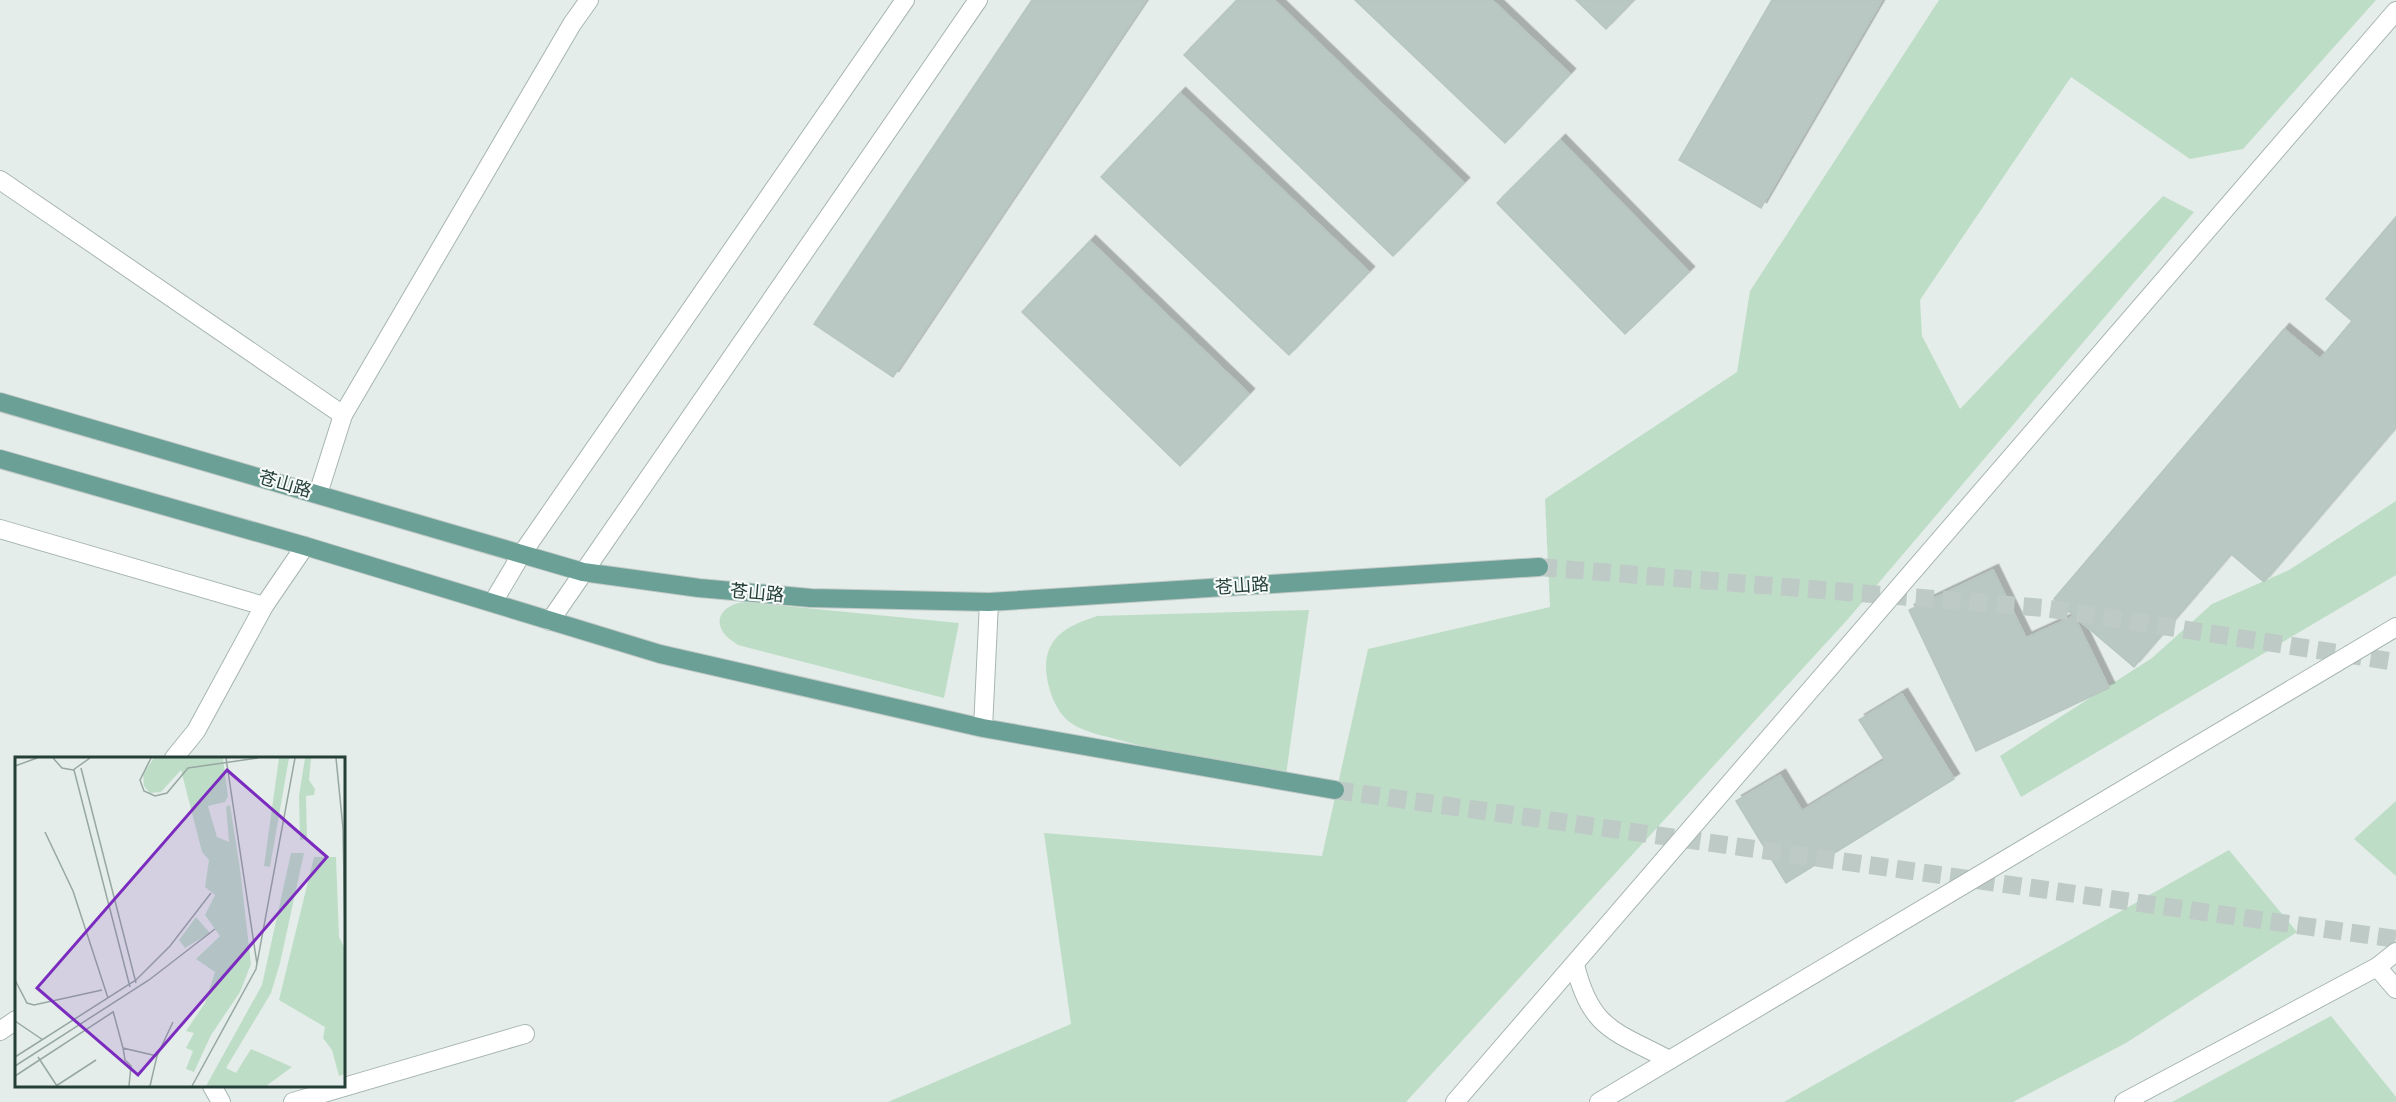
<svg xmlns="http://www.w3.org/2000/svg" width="2396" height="1102" font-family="Montserrat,'Noto Sans SC',sans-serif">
<defs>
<filter id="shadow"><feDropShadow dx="5.5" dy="-5.5" stdDeviation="0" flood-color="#0004"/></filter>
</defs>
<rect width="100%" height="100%" fill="#e4ede9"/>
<!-- green -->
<g fill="#beddc7">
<path d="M1939 0H2376L2243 149 2190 159 2071 77 1920 300 1922 336 1960 409 2163 196 2194 212 1848 619 1406 1102H888L1071 1024 1044 833 1322 856 1368 649 1550 607 1545 499 1737 372 1750 291Z"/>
<path d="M2396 501V575L2021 797 2000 756 2152 658 2212 604 2289 570Z"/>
<path d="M745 602 959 623 944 698 738 645C734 642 729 639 726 636 710 618 727 603 745 602Z"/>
<path d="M1309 610 1286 775C1231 765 1177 756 1123 741 1109 737 1083 732 1071 723 1055 712 1046 685 1046 666 1047 634 1071 625 1097 616Z"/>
<path d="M2396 801V876L2354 839Z"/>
<path d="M2229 850 2297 932 2126 1043 2013 1102H1784Z"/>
<path d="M2331 1016 2396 1097V1102H2172Z"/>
</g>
<!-- building -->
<g fill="#b9c8c2" stroke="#b7c6c0" stroke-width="1.5" filter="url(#shadow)">
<path d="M1032 0H1146L893 377 814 324Z"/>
<path d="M1237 0H1274L1464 183 1393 256 1184 55Z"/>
<path d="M1355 0H1492L1570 74 1505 143Z"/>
<path d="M1576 0H1634L1606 29Z"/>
<path d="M1772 0H1882L1761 208 1679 160Z"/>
<path d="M1180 93 1369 272 1289 355 1101 177Z"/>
<path d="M1560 140 1689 272 1625 334 1497 203Z"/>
<path d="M2396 217V427L2264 582 2231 554 2134 667 2054 599 2284 329 2320 359 2352 321 2326 299Z"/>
<path d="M1090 241 1249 394 1180 466 1022 312Z"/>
<path d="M1993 570 2026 638 2074 616 2109 688 1976 751 1909 610Z"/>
<path d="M1902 694 1954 779 1786 883 1736 801 1780 775 1802 811 1885 760 1859 720Z"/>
</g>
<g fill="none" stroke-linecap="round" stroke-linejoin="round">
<!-- major-tunnel -->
<g stroke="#becac6" stroke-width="18" stroke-dasharray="18 9" stroke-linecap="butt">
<path d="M1539 567 2045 608 2396 662"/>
<path d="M1335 790 2396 939"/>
</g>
<!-- minor casing -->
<g stroke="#a7b5b0" stroke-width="20">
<g id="minor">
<path d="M0 180 343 415"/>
<path d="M318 494 343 415 572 24 589 0"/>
<path d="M0 529 264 606"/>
<path d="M493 602 521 555 905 0"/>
<path d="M550 621 978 0"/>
<path d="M983 728 989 602"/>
<path d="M174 758 196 731 264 606 305 546"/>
<path d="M1575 965C1591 1030 1615 1031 1669 1060"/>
<path d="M2377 967 2396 989"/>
<path d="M0 1031 16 1020"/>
<path d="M212 1086 221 1102"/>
<path d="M293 1102 525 1034"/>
<path d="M1455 1102 2396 11"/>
<path d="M1599 1102 2396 627"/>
<path d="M2124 1102 2377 967 2396 952"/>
</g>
</g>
<!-- major casing -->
<g stroke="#c2c9c7" stroke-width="20">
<g id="major">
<path d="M0 402 583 572 699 588 811 598 989 602 1539 567"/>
<path d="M0 459 305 546 660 654 983 728 1335 790"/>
</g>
</g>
<!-- minor -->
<use href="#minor" stroke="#fff" stroke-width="18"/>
<!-- major -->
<use href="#major" stroke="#6aa095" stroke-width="18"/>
</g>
<g text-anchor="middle" stroke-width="4.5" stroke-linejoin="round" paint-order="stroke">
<!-- street labels -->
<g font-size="18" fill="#243e38" stroke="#f5f9f7">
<text transform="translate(285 484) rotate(16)" y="6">苍山路</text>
<text transform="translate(1242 586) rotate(-4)" y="6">苍山路</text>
<text transform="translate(757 593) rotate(5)" y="6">苍山路</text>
</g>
</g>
<!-- overview -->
<g transform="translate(15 757)">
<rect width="330" height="330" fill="#e4ede9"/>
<path d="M139 1H208L213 39 210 45 193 49 202 80 214 85 211 50 215 48 225 112 236 207 225 235 196 278 179 315 171 312 178 294 171 291 179 276 171 274 190 246 200 215 181 202 205 179 190 158 200 138 190 130 194 103 187 95 166 13 146 35 135 36 129 29 128 17ZM264 1H274L255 110 249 109ZM290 1H296L294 23 300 32 299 38 291 39 292 82 285 83 284 39ZM276 96H289L265 206 256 236 211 311 221 316 236 292 277 310 251 329H191L247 228ZM299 100H321L324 180 330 192V317L324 319 317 293 308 281 310 270 264 243ZM181 160 195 176 170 191 164 183Z" fill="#beddc7"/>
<path fill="none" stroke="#97a7a2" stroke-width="1.5" d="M38 1 47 11 58 13 75 1M136 1 125 23 129 34 140 39 152 36 173 11 243 1M211 1 242 207M321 1 328 71 330 176M0 9 22 1M66 11 121 226M59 13 115 230M30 75 58 134 93 241M0 223 12 246 19 248 87 233M98 254 108 291 142 299M0 264 28 283M108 291 110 303 116 309 114 329M0 300 121 223 155 189 196 136M23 300 42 329M0 309 134 223 200 172M0 319 98 255M41 329 81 303M135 329 142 299 158 265M177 329 241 212 280 1"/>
<path fill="#7b2cbf" fill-opacity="0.15" stroke="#7b2cbf" stroke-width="3" d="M212 13 312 100 123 318 22 231Z"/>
<rect width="330" height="330" fill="none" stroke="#243e38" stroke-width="3"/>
</g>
</svg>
